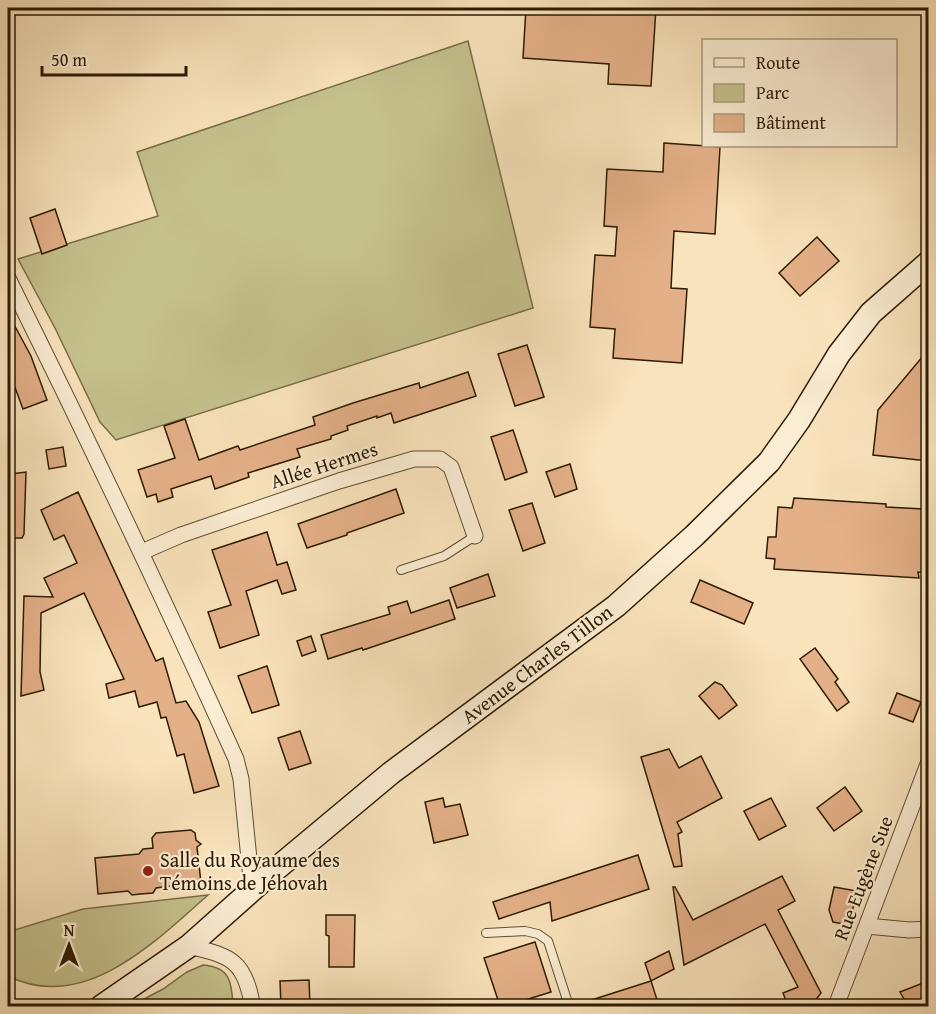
<svg xmlns="http://www.w3.org/2000/svg" width="936" height="1014" font-family="'Gentium Book Plus',serif">
<rect width="100%" height="100%" fill="#f9e3bc"/>
<filter id="stains"><feTurbulence type="fractalNoise" baseFrequency=".00333" numOctaves="4"/><feColorMatrix values="0 0 0 0 .2 0 0 0 0 .09 0 0 0 0 .02 0 0 0 .5 -.17"/></filter>
<radialGradient id="worn" r=".72"><stop offset=".6" stop-color="#630" stop-opacity="0"/><stop offset="1" stop-color="#630" stop-opacity=".3"/></radialGradient>
<!-- green -->
<g fill="#c5c18c" stroke="#796e47" stroke-width="1.5">
<path d="M468 41 533 308 116 440 100 422 55 328 18 259 158 216 137 152Z"/>
<path d="M208 895C156 941 84 1014 8 976V932L83 909Z"/>
<path d="M203 965C230 967 232 982 233 1006H131L163 989 187 972Z"/>
</g>
<!-- building -->
<g fill="#e4b088" stroke="#2d1b02" stroke-width="1.5">
<path d="M526 8H656L651 86 608 84 609 64 523 58Z"/>
<path d="M664 143 720 147 715 234 674 231 671 288 687 289 682 363 613 358 615 329 590 327 595 255 615 256 617 227 604 226 607 169 663 172Z"/>
<path d="M55 209 67 245 42 254 30 218Z"/>
<path d="M817 237 839 261 800 296 779 273Z"/>
<path d="M11 319 31 356 47 400 23 409 13 382 8 384Z"/>
<path d="M527 345 544 397 515 406 498 354Z"/>
<path d="M928 350V461L873 455 878 410Z"/>
<path d="M468 372 476 396 394 423 391 413 377 418V416L347 426 348 430 331 436V439L297 449 300 457 248 473 249 477 215 489 211 476 171 489 173 497 158 502 156 494 147 497 138 470 175 458 164 426 185 419 199 460 238 446 240 450 315 425 313 417 353 403 419 383 420 388Z"/>
<path d="M513 430 527 472 505 480 491 437Z"/>
<path d="M63 447 66 466 49 469 46 450Z"/>
<path d="M570 464 577 489 555 497 546 472Z"/>
<path d="M26 472 24 534 22 538H8L11 474Z"/>
<path d="M396 489 404 513 347 533V535L307 548 298 524Z"/>
<path d="M78 492 156 661 163 658 176 703 186 701 199 722 219 786 194 793 184 754 177 756 166 717 161 718 157 702 139 707 135 691 109 698 106 684 124 679 84 593 41 613 40 672 44 690 21 696 24 596 53 597 44 578 77 563 64 535 54 540 41 510Z"/>
<path d="M794 498 886 504V507L923 509 922 513 928 514V573L918 572 919 578 774 569 775 559 766 558 768 537H776L778 507 792 508Z"/>
<path d="M532 503 545 543 523 551 509 510Z"/>
<path d="M267 532 277 565 287 562 296 590 282 594 277 580 246 591 259 635 220 648 208 612 231 605 212 550Z"/>
<path d="M488 574 495 596 457 608 450 588Z"/>
<path d="M700 580 753 603 744 624 691 602Z"/>
<path d="M449 600 455 619 363 650 362 648 328 659 321 635 390 614 388 607 407 601 411 613Z"/>
<path d="M311 636 316 651 302 656 297 641Z"/>
<path d="M815 648 838 679 835 682 849 702 837 711 800 659Z"/>
<path d="M267 666 279 705 252 713 238 676Z"/>
<path d="M715 682 722 685 737 705 719 719 699 696Z"/>
<path d="M897 693 921 702 913 722 889 713Z"/>
<path d="M300 731 311 763 289 770 278 738Z"/>
<path d="M669 749 679 768 701 756 722 798 677 822 682 832 678 834 682 866 674 867 641 757Z"/>
<path d="M845 787 862 811 834 831 817 808Z"/>
<path d="M443 798 445 807 460 804 468 835 434 843 425 802Z"/>
<path d="M771 798 786 826 759 840 744 811Z"/>
<path d="M191 830 195 833 196 840 201 844 197 847 201 883 197 889 176 891 171 886 156 888 153 893 140 894 132 895 128 891 98 894 95 858 139 854 143 849 153 848 152 838 156 833Z"/>
<path d="M638 855 649 889 552 921 550 902 499 919 493 902Z"/>
<path d="M782 876 795 901 778 910 821 993 811 1006H788L783 993 798 987 765 924 684 965 673 887H675L693 920Z"/>
<path d="M834 887 857 891 849 925 833 922 829 910Z"/>
<path d="M326 915H355L354 967H329V936L326 935Z"/>
<path d="M535 942 551 992 506 1006H500L484 958Z"/>
<path d="M669 951 674 969 651 981 645 963Z"/>
<path d="M309 980 310 1005 281 1006 280 981Z"/>
<path d="M651 981 659 1006H583L582 1003Z"/>
<path d="M928 981V1006H908L900 992Z"/>
</g>
<g fill="none" stroke-linecap="round" stroke-linejoin="round">
<!-- lane casing -->
<g stroke="#604d30" stroke-width="10">
<g id="lane">
<path d="M401 570 444 556 475 536"/>
<path d="M486 933 525 931 538 934 548 941 569 1006"/>
</g>
</g>
<!-- street casing -->
<g stroke="#604d30" stroke-width="17">
<g id="street">
<path d="M8 278C87 437 163 597 236 759L241 779 252 889"/>
<path d="M142 552 181 535 339 481 414 459H440L451 467 475 536"/>
<path d="M867 926 909 930 928 929"/>
<path d="M189 946C203 950 223 953 234 963 245 972 251 993 252 1006"/>
<path d="M836 1006 928 764"/>
</g>
</g>
<!-- secondary casing -->
<g stroke="#2d1b02" stroke-width="25">
<path id="secondary" d="M102 1006 189 946 270 874 391 773 616 606 695 535 769 462 799 420 839 354 871 313 928 263"/>
</g>
<!-- lane -->
<use href="#lane" stroke="#fbedd3" stroke-width="8"/>
<!-- street -->
<use href="#street" stroke="#fbedd3" stroke-width="15"/>
<!-- secondary -->
<use href="#secondary" stroke="#fbedd3" stroke-width="22"/>
</g>
<!-- markers -->
<circle fill="#8f2418" stroke="#fbedd3" stroke-width="2" cx="148" cy="871" r="6"/>
<g text-anchor="middle" stroke-width="4.5" stroke-linejoin="round" paint-order="stroke">
<!-- street labels -->
<g font-size="20" fill="#2d1b02" stroke="#fbedd3">
<text transform="translate(324 465) rotate(-18)" y="7">Allée Hermes</text>
<text transform="translate(537 664) rotate(-37)" y="7">Avenue Charles Tillon</text>
<text transform="translate(863 878) rotate(-69)" y="7">Rue Eugène Sue</text>
</g>
<!-- poi labels -->
<g font-size="20" fill="#2d1b02" stroke="#fbedd3" text-anchor="start">
<text x="160" y="867">Salle du Royaume des<tspan x="160" dy="23">Témoins de Jéhovah</tspan></text>
</g>
</g>
<!-- margin -->
<rect width="936" height="1014" fill="none" stroke="#f9e3bc" stroke-width="30"/>
<rect x="9" y="9" width="918" height="996" fill="none" stroke="#2d1b02" stroke-width="3"/>
<rect x="15" y="15" width="906" height="984" fill="none" stroke="#2d1b02" stroke-width="1.5"/>
<!-- legend -->
<rect x="702" y="39" width="195" height="108" fill="#fbedd3" stroke="#a9997f" stroke-width="1.5"/>
<rect x="714" y="58" width="30" height="9" fill="#fbedd3" stroke="#a9997f" stroke-width="1.5"/>
<text x="756" y="69" font-size="18" fill="#2d1b02">Route</text>
<rect x="714" y="84" width="30" height="18" fill="#c5c18c" stroke="#a9997f" stroke-width="1.5"/>
<text x="756" y="99" font-size="18" fill="#2d1b02">Parc</text>
<rect x="714" y="114" width="30" height="18" fill="#e4b088" stroke="#a9997f" stroke-width="1.5"/>
<text x="756" y="129" font-size="18" fill="#2d1b02">Bâtiment</text>
<!-- north arrow -->
<g transform="translate(69 945)" stroke="#fbedd3" stroke-width="4.5" paint-order="stroke">
<path d="M0-4.5L10 22L0 15L-10 22Z" fill="#2d1b02"/>
<text y="-9" font-size="16" font-weight="bold" text-anchor="middle" fill="#2d1b02">N</text>
</g>
<!-- scale -->
<path d="M42 66v9h144v-9" fill="none" stroke="#2d1b02" stroke-width="3"/>
<text x="51" y="66" font-size="18" fill="#2d1b02" stroke="#fbedd3" stroke-width="4.5" paint-order="stroke">50 m</text>
<rect width="100%" height="100%" filter="url(#stains)"/>
<rect width="100%" height="100%" fill="url(#worn)"/>
</svg>
